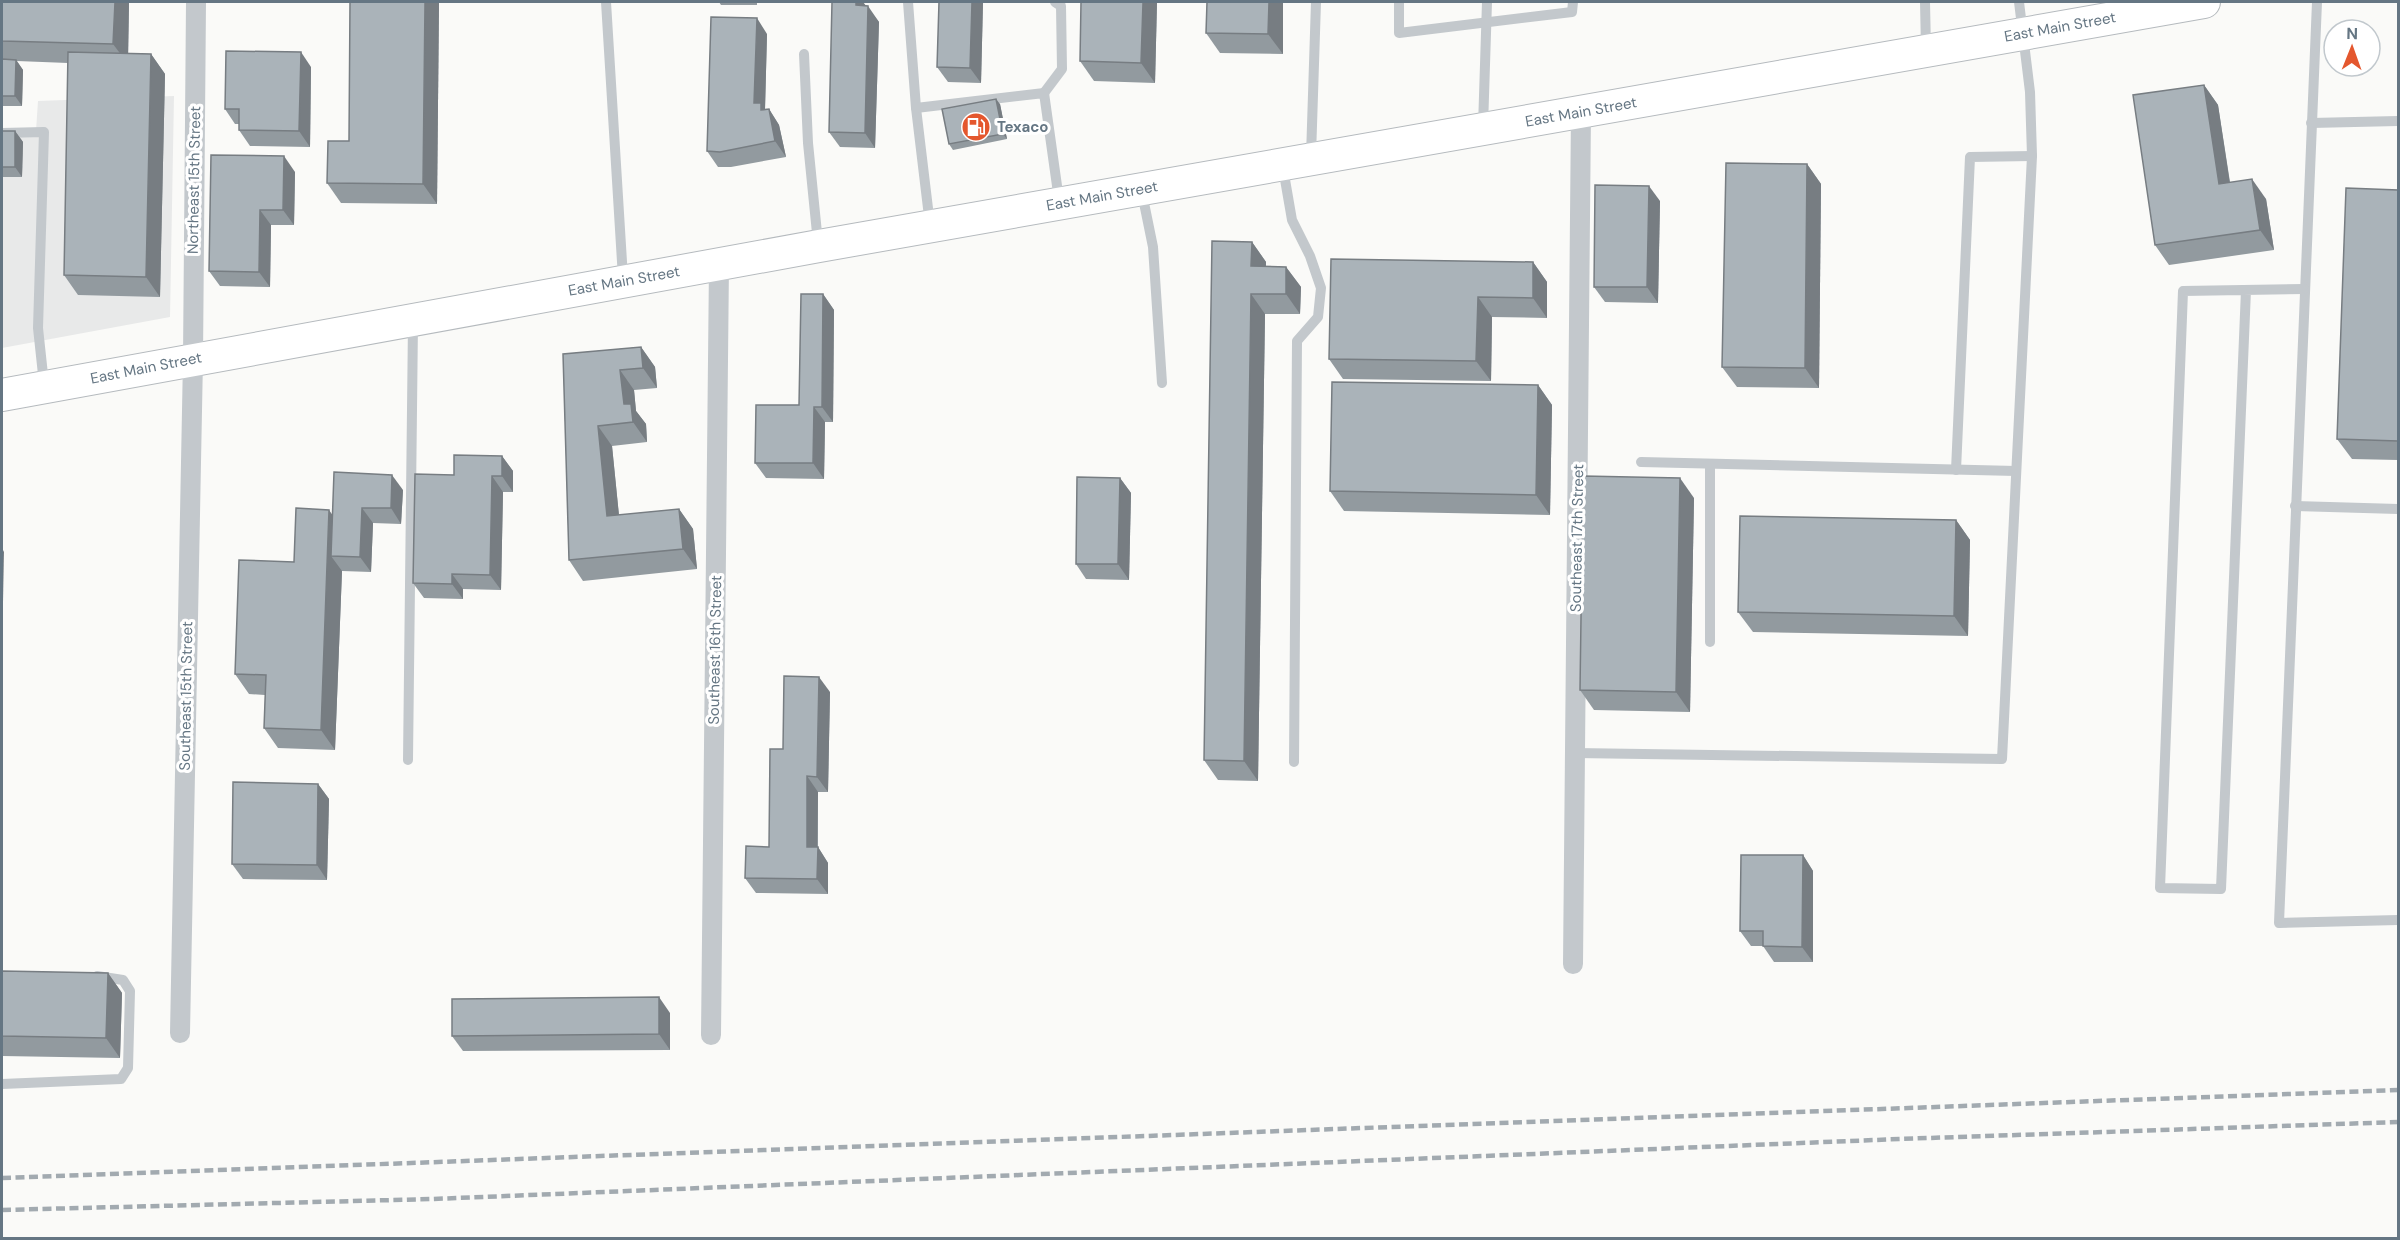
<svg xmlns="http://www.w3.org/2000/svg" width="2400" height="1240" font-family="'DM Sans',sans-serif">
<rect width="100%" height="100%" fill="#fafaf8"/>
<!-- built -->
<path fill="#e8e9e9" d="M174 96 170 317 2 348V130L36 131 38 101Z"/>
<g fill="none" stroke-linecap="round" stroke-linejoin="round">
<!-- primary casing -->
<g stroke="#b5babe" stroke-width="34">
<path id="primary" d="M2 395 819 246 2204 2"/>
</g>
<!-- lane -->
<g stroke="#c3c8cc" stroke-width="10">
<path d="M606 2 623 278"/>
<path d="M908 2 916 108 930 225"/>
<path d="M1399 2V33L1572 12 1573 2"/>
<path d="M1925 2 1926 49"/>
<path d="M2317 2 2279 923 2398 920"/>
<path d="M804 54 808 143 818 243"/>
<path d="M1044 93 1062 69 1061 6 1055 2"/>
<path d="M916 108 1044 93 1059 200"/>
<path d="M2311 123 2398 121"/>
<path d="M1483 127 1487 2"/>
<path d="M2 133 44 132 38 328 44 384"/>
<path d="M1311 156 1316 2"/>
<path d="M1283 168 1292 220 1310 256 1321 288 1318 317 1297 341 1294 762"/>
<path d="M1142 193 1153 247 1162 383"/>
<path d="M2246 290 2221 889 2160 888 2183 291 2304 289"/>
<path d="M1641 462 2016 471"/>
<path d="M1710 464V642"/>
<path d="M1956 470 1970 157 2032 156"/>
<path d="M2295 506 2398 509"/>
<path d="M1575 753 2002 759 2032 156 2030 92 2019 2"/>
<path d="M408 760 413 322"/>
<path d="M2 1084 121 1079 128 1068 130 991 123 980 97 976"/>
</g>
<!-- street -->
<g stroke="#c3c8cc" stroke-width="20">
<path d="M1573 964 1581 111"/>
<path d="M180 1033 193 359 196 2"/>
<path d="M711 1035 719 264"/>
</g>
<!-- primary -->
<use href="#primary" stroke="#fff" stroke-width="32"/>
<!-- rail -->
<g stroke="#a2aab0" stroke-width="4.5" stroke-dasharray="9 4.5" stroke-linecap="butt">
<path d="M2 1178 2398 1090"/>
<path d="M2 1210 433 1199 1899 1139 2398 1122"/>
</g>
</g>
<!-- wall -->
<g fill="#929a9f">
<path d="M2 2H129L128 53 151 54 165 74 160 297 78 295 64 275 68 63 17 61 23 70 22 106H2Z"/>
<path d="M439 2 437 204 341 203 327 183 349 141Z"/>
<path d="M719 2H757V5H721Z"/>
<path d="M939 2H983L981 83 948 82 937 67Z"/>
<path d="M1157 2 1155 83 1094 81 1080 61Z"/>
<path d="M1207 2H1283V54L1220 53 1206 33Z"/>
<path d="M866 6 879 22 875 148 840 147 829 132Z"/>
<path d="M767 34 765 109H769L779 125 786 157 731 167H718L707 151Z"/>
<path d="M311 67 310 147 250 146 239 130V124H235L225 109Z"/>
<path d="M2204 85 2218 105 2230 182 2266 199 2274 250 2169 265 2155 245Z"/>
<path d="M1000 104 1007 139 953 150 949 144Z"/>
<path d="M2 131H15L23 142 22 177H2Z"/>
<path d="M211 155 295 172 294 225H271L270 287 220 286 209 271Z"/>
<path d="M1807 164 1821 184 1819 388 1737 387 1722 367Z"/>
<path d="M2398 190V460L2352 459 2337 439Z"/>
<path d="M1660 201 1658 303 1605 302 1594 287Z"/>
<path d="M1252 242 1266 262V267H1286L1301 287 1300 314H1265L1258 781 1218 780 1204 760Z"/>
<path d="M1533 262 1547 282V318L1492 317 1491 381 1343 379 1329 359Z"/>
<path d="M823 294 834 310 833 422H825L824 479 766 478 755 463 799 405Z"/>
<path d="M641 347 655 367 657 388 634 390 636 411 646 424 647 442 612 446 619 515 679 509 693 529 697 569 583 581 569 560 563 354Z"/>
<path d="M1538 385 1552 405 1550 515 1344 511 1330 491Z"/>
<path d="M502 456 513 471V492H503L501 590 463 589V599L424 598 413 583 454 475Z"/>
<path d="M1120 478 1131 493 1129 580 1086 579 1076 564Z"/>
<path d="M403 490 401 524 373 523 371 572 342 571 335 750 278 748 264 728 265 695 249 694 235 674 294 562 333 514Z"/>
<path d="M1694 498 1690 712 1594 710 1580 690Z"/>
<path d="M1956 520 1970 540 1968 636 1753 632 1738 612Z"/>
<path d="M830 692 828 792H818V847L828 863V894L756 893 745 878 769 847 783 749Z"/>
<path d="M318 784 329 799 327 880 243 879 232 864Z"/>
<path d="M1803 855 1813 871V962H1774L1763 946H1751L1740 931Z"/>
<path d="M2 971 108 973 122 993 120 1058 2 1056Z"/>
<path d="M670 1013V1050L463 1051 452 1036Z"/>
</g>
<!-- shaded-wall -->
<g fill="#777d82">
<path d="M115 2H129L128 64 113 44Z"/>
<path d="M425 2H439L437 204 423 184Z"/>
<path d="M856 2H863L867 7 856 5Z"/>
<path d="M972 2H983L981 83 970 68Z"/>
<path d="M1143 2H1157L1155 83 1141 63Z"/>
<path d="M1269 2H1283V54L1268 34Z"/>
<path d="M868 6 879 22 875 148 865 133Z"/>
<path d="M757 18 767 34 765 109H769L779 125 786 157 775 141 754 103Z"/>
<path d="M301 52 311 67 310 147 299 131Z"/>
<path d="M151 54 165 74 160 297 146 277Z"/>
<path d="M16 60 23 70 22 106 15 96Z"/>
<path d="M2204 85 2218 105 2233 204 2219 184Z"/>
<path d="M996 99 1000 104 1007 139 1003 134Z"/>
<path d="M15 131 23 142 22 177 15 167Z"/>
<path d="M284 156 295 172 294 225 283 210Z"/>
<path d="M1807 164 1821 184 1819 388 1805 368Z"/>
<path d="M2252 179 2266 199 2274 250 2260 230Z"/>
<path d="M1649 186 1660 201 1658 303 1647 287Z"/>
<path d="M260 210 271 225 270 287 259 272Z"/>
<path d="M1252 242 1266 262 1265 286 1251 266Z"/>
<path d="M1533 262 1547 282V318L1533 298Z"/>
<path d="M1286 267 1301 287 1300 314 1286 294Z"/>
<path d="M823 294 834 310 833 422 822 407Z"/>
<path d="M1251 294 1265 314 1258 781 1244 761Z"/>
<path d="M1478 297 1492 317 1491 381 1476 361Z"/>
<path d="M641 347 655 367 657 388 643 368Z"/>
<path d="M620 370 634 390 636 411 646 424 647 442 633 422 624 404Z"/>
<path d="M1538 385 1552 405 1550 515 1536 495Z"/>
<path d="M814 407 825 422 824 479 813 463Z"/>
<path d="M598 426 612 446 621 536 607 516Z"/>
<path d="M502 456 513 471V492L502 476Z"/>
<path d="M392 475 403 490 401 524 391 508Z"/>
<path d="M492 476 503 492 501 590 490 575Z"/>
<path d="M1120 478 1131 493 1129 580 1118 564Z"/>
<path d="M1680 478 1694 498 1690 712 1676 692Z"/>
<path d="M362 508 373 523 371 572 360 557Z"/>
<path d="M679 509 693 529 697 569 683 549Z"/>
<path d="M329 510 343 530 331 556 342 571 335 750 321 730Z"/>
<path d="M1956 520 1970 540 1968 636 1954 616Z"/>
<path d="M2 548 4 552 2 652Z"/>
<path d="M452 574 463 589V599L452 584Z"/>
<path d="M819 677 830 692 828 792 817 777Z"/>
<path d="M807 776 818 792 817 858 818 847 828 863V894L817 879 807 847Z"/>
<path d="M318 784 329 799 327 880 317 865Z"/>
<path d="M1803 855 1813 871V962L1802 947Z"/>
<path d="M108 973 122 993 120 1058 106 1038Z"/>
<path d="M659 997 670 1013V1050L659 1034Z"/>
</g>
<!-- building -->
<g fill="#aab3b9" stroke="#777d82" stroke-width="1.5">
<path d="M2 2H115L113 44 2 41Z"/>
<path d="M350 2H425L423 184 327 183 328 141H349Z"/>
<path d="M832 2H856V5L868 6 865 133 829 132Z"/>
<path d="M939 2H972L970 68 937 67Z"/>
<path d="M1081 2H1143L1141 63 1080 61Z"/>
<path d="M1207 2H1269L1268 34 1206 33Z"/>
<path d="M711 17 757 18 754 103H761V110L769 109 775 141 720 152 707 151Z"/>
<path d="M226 51 301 52 299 131 239 130V109H225Z"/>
<path d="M68 52 151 54 146 277 64 275Z"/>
<path d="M2 59 16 60 15 96H2Z"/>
<path d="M2204 85 2219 184 2252 179 2260 230 2155 245 2133 95Z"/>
<path d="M996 99 1003 134 949 144 942 109Z"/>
<rect x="2" y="131" width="13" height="36"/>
<path d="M211 155 284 156 283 210H260L259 272 209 271Z"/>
<path d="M1726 163 1807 164 1805 368 1722 367Z"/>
<path d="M1595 185 1649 186 1647 287H1594Z"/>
<path d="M2346 188 2398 190V441L2337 439Z"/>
<path d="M1212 241 1252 242 1251 266 1286 267V294H1251L1244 761 1204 760Z"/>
<path d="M1331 259 1533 262V298L1478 297 1476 361 1329 359Z"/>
<path d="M801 294H823L822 407H814L813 463H755L756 405H799Z"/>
<path d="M641 347 643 368 620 370 624 404H631L633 422 598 426 607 516 679 509 683 549 569 560 563 354Z"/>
<path d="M1332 382 1538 385 1536 495 1330 491Z"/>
<path d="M454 455 502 456V476H492L490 575 452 574V584L413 583 415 474 454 475Z"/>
<path d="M334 472 392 475 391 508H362L360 557 331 556Z"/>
<path d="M1583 476 1680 478 1676 692 1580 690Z"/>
<path d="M1077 477 1120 478 1118 564H1076Z"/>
<path d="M296 508 329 510 321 730 264 728 266 675 235 674 239 560 294 562Z"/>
<path d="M1740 516 1956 520 1954 616 1738 612Z"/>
<path d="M784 676 819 677 817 777 807 776V847H818L817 879 745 878 746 846 769 847 770 749H783Z"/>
<path d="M233 782 318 784 317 865 232 864Z"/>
<path d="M1741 855H1803L1802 947 1763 946V931H1740Z"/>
<path d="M2 971 108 973 106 1038 2 1036Z"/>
<path d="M659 997V1034L452 1036V999Z"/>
</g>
<!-- icons -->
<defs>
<g id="fuel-disc" transform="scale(1.5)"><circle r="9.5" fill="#e4572e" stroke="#fff"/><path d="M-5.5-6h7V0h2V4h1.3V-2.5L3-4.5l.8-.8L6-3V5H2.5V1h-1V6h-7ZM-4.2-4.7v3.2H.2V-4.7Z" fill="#fff"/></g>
</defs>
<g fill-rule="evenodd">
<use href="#fuel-disc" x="976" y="127"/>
</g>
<g text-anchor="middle" stroke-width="6" stroke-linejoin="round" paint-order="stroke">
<!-- street labels -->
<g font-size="15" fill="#657683" stroke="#fff">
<text transform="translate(2060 27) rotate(-10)" y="5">East Main Street</text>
<text transform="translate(1581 112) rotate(-10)" y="5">East Main Street</text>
<text transform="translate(194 180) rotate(-89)" y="5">Northeast 15th Street</text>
<text transform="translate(1102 196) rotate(-10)" y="5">East Main Street</text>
<text transform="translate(624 281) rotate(-10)" y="5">East Main Street</text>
<text transform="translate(146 368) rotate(-11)" y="5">East Main Street</text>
<text transform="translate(1577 538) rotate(-89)" y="5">Southeast 17th Street</text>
<text transform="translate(715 650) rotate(-89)" y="5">Southeast 16th Street</text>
<text transform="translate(186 696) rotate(-89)" y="5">Southeast 15th Street</text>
</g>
<!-- poi labels -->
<g font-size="15" font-weight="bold" fill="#657683" stroke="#fff" text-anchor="start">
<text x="997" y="132">Texaco</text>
</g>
</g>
<!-- border -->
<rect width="2400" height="1240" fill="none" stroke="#657683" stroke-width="6"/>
<!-- north arrow -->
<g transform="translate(2352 48) rotate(1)"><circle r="28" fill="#ffffff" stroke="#c1c8cd" stroke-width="1.5"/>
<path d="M0-4.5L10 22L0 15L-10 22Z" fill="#e4572e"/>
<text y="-9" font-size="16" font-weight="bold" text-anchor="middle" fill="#657683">N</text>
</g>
</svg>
